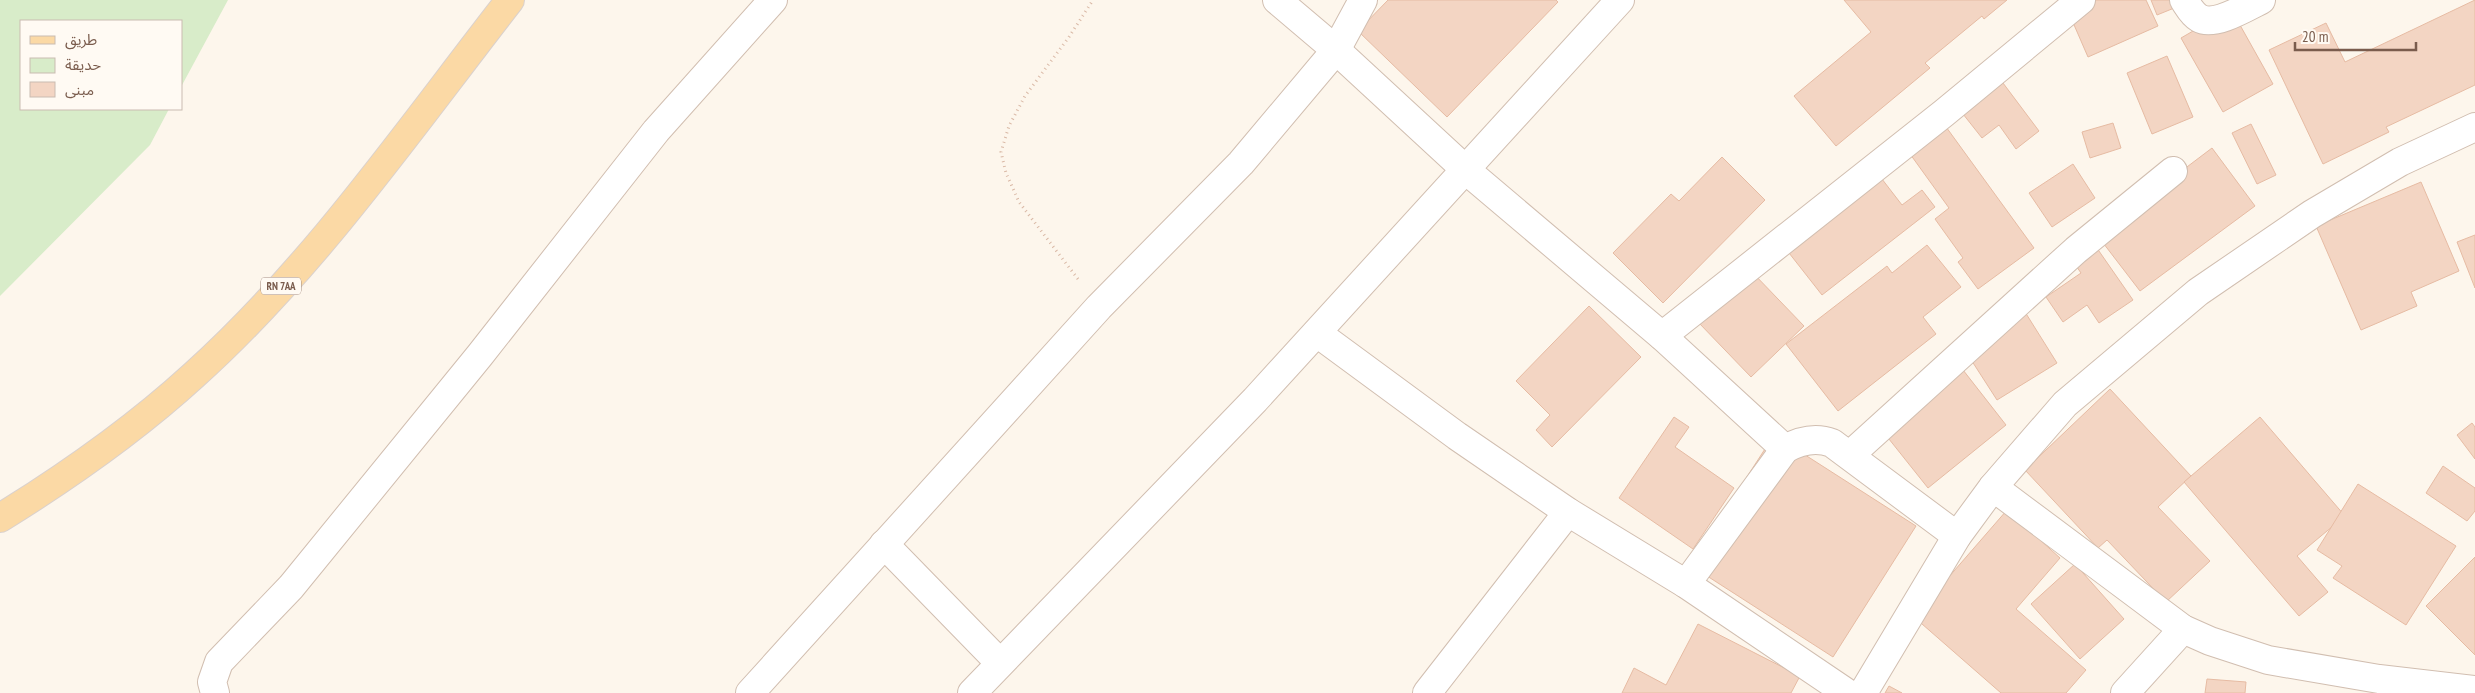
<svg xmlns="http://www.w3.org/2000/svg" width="2475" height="693" font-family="'PT Sans Narrow','Noto Sans Arabic',sans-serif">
<rect width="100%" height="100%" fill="#fdf6ec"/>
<!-- green -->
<path fill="#d8ecc9" d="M0 0H228L181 87V21H21V109H169L150 145 0 296Z"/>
<!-- building -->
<g fill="#f3d5c3" stroke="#e6bba3">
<path d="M1388 0H1556L1558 2 1447 117 1358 31Z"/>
<path d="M1844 0H2007L1984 19 1982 16 1925 63 1930 68 1836 146 1794 96 1871 32Z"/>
<path d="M2092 0H2146L2158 26 2088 57 2068 11Z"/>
<path d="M2151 0H2194L2157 15Z"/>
<path d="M2475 0V85L2386 127 2389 132 2323 164 2269 50 2326 23 2345 62Z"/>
<path d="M2231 9 2273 84 2223 112 2181 38Z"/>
<path d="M2167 56 2193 117 2152 134 2127 73Z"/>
<path d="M2003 83 2039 131 2016 149 1999 125 1982 138 1963 114Z"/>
<path d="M1941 120 2034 248 1978 289 1958 262 1963 258 1935 219 1949 208 1905 147Z"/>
<path d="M2113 123 2121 148 2090 158 2082 132Z"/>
<path d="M2251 124 2276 175 2257 184 2232 133Z"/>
<path d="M2212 148 2255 206 2140 291 2097 235Z"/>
<path d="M1722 157 1765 200 1663 303 1613 253 1671 194 1679 201Z"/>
<path d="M2073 164 2095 198 2052 227 2029 193Z"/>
<path d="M1875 170 1902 205 1922 190 1935 207 1822 295 1782 244Z"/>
<path d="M2421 182 2459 271 2411 292 2417 306 2361 330 2316 226Z"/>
<path d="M2475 235V288L2457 242Z"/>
<path d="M2092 241 2133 300 2099 323 2087 305 2063 322 2046 297 2081 273 2070 257Z"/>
<path d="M1927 245 1961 287 1923 317 1936 334 1838 411 1786 344 1887 266 1892 273Z"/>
<path d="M1752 272 1804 326 1751 377 1699 323Z"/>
<path d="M2020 304 2057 363 1997 400 1959 341Z"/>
<path d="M1589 306 1641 357 1552 447 1536 430 1550 415 1516 381Z"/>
<path d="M1956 361 2006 425 1928 488 1877 424Z"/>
<path d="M2110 389 2191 476 2158 507 2210 561 2166 602 2107 540 2098 548 2025 470Z"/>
<path d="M1674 417 1689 427 1675 447 1734 488 1693 549 1619 498Z"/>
<path d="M2260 417 2345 516 2297 556 2328 592 2299 616 2184 482Z"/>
<path d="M2472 423 2475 427V459L2457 435Z"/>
<path d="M1774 435 1916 526 1833 657 1690 565Z"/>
<path d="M2443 466 2475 488V511L2467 521 2426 493Z"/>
<path d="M2358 484 2456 546 2406 625 2333 578 2342 566 2317 550Z"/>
<path d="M2007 510 2060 558 2016 609 2086 670 2066 693H2001L1914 617Z"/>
<path d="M2475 557V655L2426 606Z"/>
<path d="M2075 564 2124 619 2080 659 2031 604Z"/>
<path d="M1698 624 1800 676 1791 693H1622L1634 668 1666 685Z"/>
<path d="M2207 679 2246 682 2245 693H2205Z"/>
<path d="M1889 686 1902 693H1885Z"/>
</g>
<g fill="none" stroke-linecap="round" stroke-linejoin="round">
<!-- street casing -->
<g stroke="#d1beb0" stroke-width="30">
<g id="street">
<path d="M1277 0 1336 50 1467 171 1662 336 1944 113 2081 0"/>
<path d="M2184 0C2188 6 2192 14 2199 18 2214 27 2247 7 2261 0"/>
<path d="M1317 333 1457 436 1568 512 1686 584 1847 693"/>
<path d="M1662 336 1785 449"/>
<path d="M1850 455 2076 250 2173 171"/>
<path d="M1993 487 2183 629 2210 641 2268 660 2379 679 2475 690"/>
<path d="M884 544 999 662"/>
<path d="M1686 584 1785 449C1801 440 1816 437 1832 443L1957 536"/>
<path d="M215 693 212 682 219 662 291 587 480 355 656 131 773 0"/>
<path d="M750 693 1099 307 1241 163 1336 50 1363 0"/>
<path d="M972 693 1255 400 1620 0"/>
<path d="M1427 693 1568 512"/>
<path d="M1863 693 1957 536 1993 487 2065 404 2198 292 2312 214 2400 162 2475 127"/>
<path d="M2125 693 2183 629"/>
</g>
</g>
<!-- primary casing -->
<g stroke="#dad1cd" stroke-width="30">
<path id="primary" d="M0 518C68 476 135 429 194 375 315 266 410 128 510 0"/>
</g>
<!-- path -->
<path stroke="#d9b8a5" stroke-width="3" stroke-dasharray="1 4" stroke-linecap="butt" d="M1078 279 1019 202 1006 173 1001 152 1009 126 1025 96 1069 37 1093 0"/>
<!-- street -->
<use href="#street" stroke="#fff" stroke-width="28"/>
<!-- primary -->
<use href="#primary" stroke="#fbd9a5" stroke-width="28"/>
</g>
<g text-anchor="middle" stroke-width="4" stroke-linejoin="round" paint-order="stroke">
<!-- shield labels -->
<rect fill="#fffaf3" stroke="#a28b7f" stroke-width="1" x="261" y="277.5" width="40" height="17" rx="4"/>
<g font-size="11" font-weight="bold" fill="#7a5c4d">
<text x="281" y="290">RN 7AA</text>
</g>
</g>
<!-- legend -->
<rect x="20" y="20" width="162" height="90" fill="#fffaf3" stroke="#cabbb1"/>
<rect x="30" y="36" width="25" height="8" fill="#fbd9a5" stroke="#cabbb1"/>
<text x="65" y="45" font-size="15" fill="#7a5c4d">طريق</text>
<rect x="30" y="58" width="25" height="15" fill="#d8ecc9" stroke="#cabbb1"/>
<text x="65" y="70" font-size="15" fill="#7a5c4d">حديقة</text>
<rect x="30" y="82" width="25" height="15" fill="#f3d5c3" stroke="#cabbb1"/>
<text x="65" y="95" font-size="15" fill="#7a5c4d">مبنى</text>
<!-- scale -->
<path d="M2295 42v8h121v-8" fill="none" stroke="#7a5c4d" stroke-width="2.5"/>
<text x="2302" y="42" font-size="15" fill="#7a5c4d" stroke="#fffaf3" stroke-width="4" paint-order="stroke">20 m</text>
</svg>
